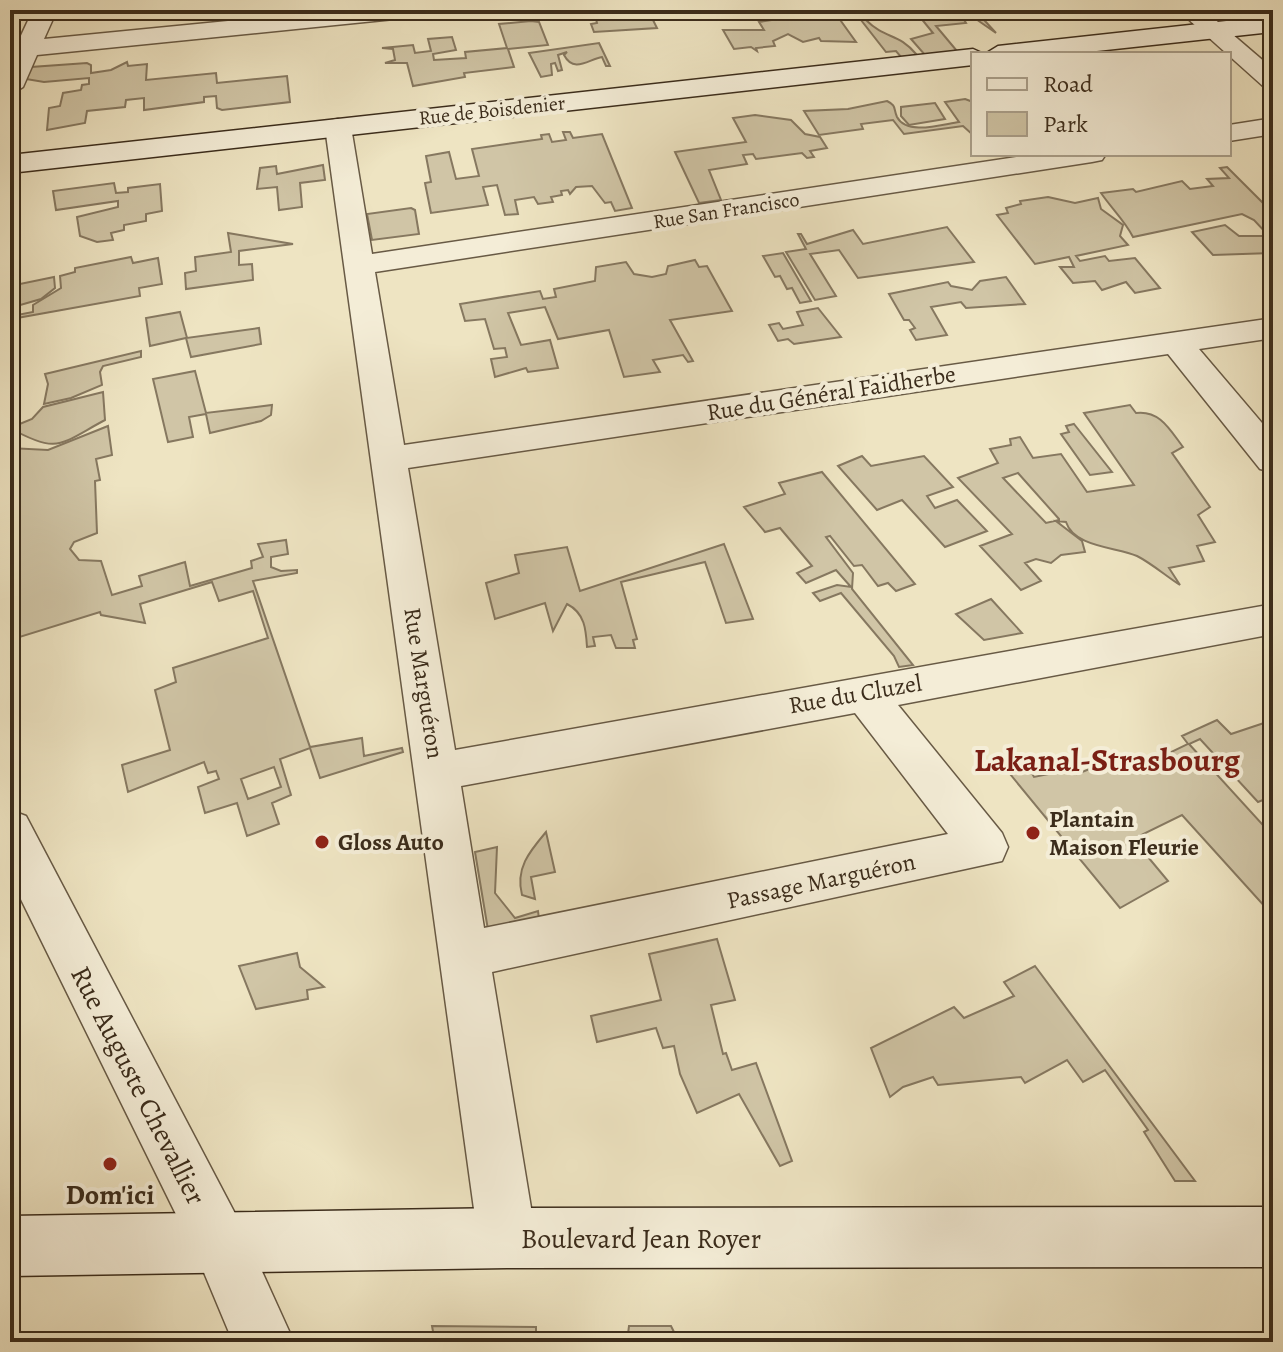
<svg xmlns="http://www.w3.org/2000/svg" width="1283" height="1352" font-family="Alegreya,serif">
<rect width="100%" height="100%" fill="#eee4c2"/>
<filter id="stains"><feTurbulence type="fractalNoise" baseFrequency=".0025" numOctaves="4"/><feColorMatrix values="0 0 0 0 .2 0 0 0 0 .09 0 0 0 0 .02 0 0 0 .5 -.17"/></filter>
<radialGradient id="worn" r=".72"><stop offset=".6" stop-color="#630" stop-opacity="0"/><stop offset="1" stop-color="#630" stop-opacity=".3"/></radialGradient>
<!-- green -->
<g fill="#d0c5a6" stroke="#867860" stroke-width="2" fill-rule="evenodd">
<path d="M648 10 657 28 594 32 591 24 597 23 596 19Z"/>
<path d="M772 10H797L799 13 833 10 856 42 821 41 819 38 803 42 788 34 773 41 775 46 756 48 757 51 751 47 734 49 723 30H764L759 22 778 19Z"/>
<path d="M884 10H975L996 33 973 17 963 18 966 23 936 26 957 51 925 55 911 39 933 33 916 12Z"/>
<path d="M861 20H866C886 40 898 32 917 55L901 57 896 51 886 52Z"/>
<path d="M531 21 539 22 548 45 508 49 514 67 464 73 465 77 413 86 407 63H385L395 60 393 49 382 48 413 45 415 53 431 51 428 39 452 37 456 50 433 54 434 60 466 58 465 52 507 48 499 24Z"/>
<path d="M599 43 610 66H606L602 57C589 59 574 74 564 55L567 52 558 55 562 70 558 71 555 63 551 64 552 75 541 77 529 53Z"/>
<path d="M127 62 128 66 147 64 146 80 216 73 217 83 287 76 290 102 222 110 217 108 216 96 204 97V102L144 110V98L126 100 125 107 87 111 85 123 47 130 49 108 60 106 63 93 81 90 82 85 89 84V78L44 82 26 79 31 67 87 63 91 65V73L111 70Z"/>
<path d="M965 99 973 102V135L963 126 904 134 893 120 861 124 863 129 819 135 804 111 848 109 887 101C897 106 893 108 897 117 907 136 943 124 959 122L945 102Z"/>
<path d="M935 103 945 119 909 125 901 116V107Z"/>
<path d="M755 115 791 120 805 134 820 137 827 148 810 151 814 157 807 158 802 153 756 159 753 154 743 155 747 164 709 170 721 200 699 203 675 152 746 142 733 118Z"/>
<path d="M563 132H570L573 138 602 134 632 208 615 211 611 202 605 203 592 186 576 187 570 194 568 190 561 191 562 195 551 197 553 202 538 204 534 197 515 200 518 214 505 215 497 185 483 187 488 205 431 213 425 183 431 182 426 156 449 152 456 179 479 176 472 149 542 139 541 135 549 134 552 142 566 140Z"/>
<path d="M323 165 325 180 300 183 302 207 279 210 277 187 257 189 260 168 276 166 277 174Z"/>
<path d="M1227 167 1273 213V253L1213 255 1192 232 1225 225 1239 236H1269L1254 220 1242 214 1133 237C1125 221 1112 209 1101 193L1133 189 1136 192 1182 181 1190 189 1213 186 1207 179 1229 178 1220 168Z"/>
<path d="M114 183 116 193 128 192V188L160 184 162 211 146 214V221L124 225V230L111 233 113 240 97 242 80 236 77 217 118 207V201L56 210 53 191Z"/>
<path d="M1048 197 1075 203 1098 198 1101 209 1123 225 1120 236 1128 245 1076 256 1080 261 1105 256 1109 261 1135 258 1160 288 1135 293 1126 282 1102 290 1095 281 1073 283 1060 267H1074L1069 257 1035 264 997 215 1008 213 1006 208 1021 204 1020 201Z"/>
<path d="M411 208 415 210 419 234 372 240 367 214Z"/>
<path d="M947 227 974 262 858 278 839 250 810 254 836 296 815 300 786 252 806 249 798 234H801L807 244 853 230 863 244Z"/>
<path d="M228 233 293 244 239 251V265L252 264 253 280 186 289 185 273 196 271 195 257 231 252Z"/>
<path d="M783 253 811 301 800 303 792 288 787 289 780 276 775 277 763 256Z"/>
<path d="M131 257 133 263 158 258 162 284 139 288 140 296 17 318V315L33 312V305L61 288 60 276 75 272V268Z"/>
<path d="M695 260 699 267 707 266 732 311 670 320 693 361 688 362 683 355 653 360 660 372 624 377 609 330 558 339 545 307 508 313 521 345 550 340 558 368 528 372 526 368 495 377 491 359 507 357 505 348 494 349 485 319 465 321 460 304 540 291 543 299 556 297 554 289 595 281 596 267 626 262 634 274 652 277 666 274 668 266Z"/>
<path d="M54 277 55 288 41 299 10 308V286Z"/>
<path d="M1006 277 1025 304 966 308 961 302 931 307 947 335 916 340 910 330 915 328 909 320H904L889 294 948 282 951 286 972 290 980 281Z"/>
<path d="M818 308 841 337 794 344 788 339 778 341 769 325 779 323 783 329 803 325 797 312Z"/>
<path d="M180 312 187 338 259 328 261 344 191 357 186 338 150 346 146 318Z"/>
<path d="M141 351V357L103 366 100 372 102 385 71 398 44 404 48 384 45 374Z"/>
<path d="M195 371 206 413 272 405 271 415 261 421 210 433 206 414 189 417 193 437 168 442 153 379Z"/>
<path d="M103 392 105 420C60 444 58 455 10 428L32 419 43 407Z"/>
<path d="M1130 405 1136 413C1160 410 1170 430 1183 447L1172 453 1210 507 1198 515 1215 542 1197 546 1204 561 1169 568 1180 585C1166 576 1151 563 1137 556 1116 547 1074 547 1066 522L1056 521 1082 541 1085 552 1061 555 1051 563 1036 559 1025 563 1041 581 1021 590 980 546 1012 534 958 478 998 463 990 449 1011 445 1010 439 1020 437 1033 458 1061 454 1087 492 1134 485 1084 413ZM1018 473 1059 519V520L1046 523 1003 478Z"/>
<path d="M1074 424 1112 472 1090 475 1061 434 1069 432 1066 426Z"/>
<path d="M108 426 112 455 96 459 100 480 95 481 97 533 74 542 70 549 79 560 101 561 112 595 142 586 139 576 185 562 190 586 252 568 251 561 263 557 258 544 286 540 288 554 271 557V567L281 571 297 570V573L253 581 310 747 362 738 364 756 402 748 403 752 320 778 310 748 280 759 291 795 272 803 279 824 247 836 237 803 205 813 198 787 219 779 216 771 208 773 204 762 128 792 122 765 170 750 155 690 176 682 173 668 268 638 253 591 219 601 212 582 140 604 145 623 101 615 100 612 10 640V448L48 450ZM274 767 281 787 248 799 241 779Z"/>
<path d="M862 456 871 466 924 456 953 487 927 496 935 508 957 500 987 531 945 547 902 500 877 510 838 466Z"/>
<path d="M822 472 915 584 896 591 888 583 878 586 862 565 854 566 830 536 826 537 853 573 852 589 913 665 899 667 894 656 841 593 820 601 813 593 837 585 851 587 836 570 806 583 797 573 812 566 780 528 765 532 744 507 785 494 779 483Z"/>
<path d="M724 544 753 619 726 623 705 562 621 582 637 639 633 640 635 648H616L611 635 593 637 595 646 587 647C586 630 585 613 567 604L553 631 545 603 495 619 486 583 519 573 515 555 567 547 580 591Z"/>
<path d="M991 599 1022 633 984 640 956 614Z"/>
<path d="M1217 720 1231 734 1270 721 1273 726V796L1258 802 1200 739 1189 744 1273 836V906L1267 909 1182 815 1133 839 1168 881 1120 908 1010 774 1030 770 1034 777 1064 771 1062 764 1067 763 1077 774 1107 762 1132 771 1188 744 1182 736Z"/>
<path d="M546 832 555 872 531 877 535 899 522 895C515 868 530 851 546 832Z"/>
<path d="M497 847 495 893 515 918 538 911 539 919 488 930 475 852Z"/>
<path d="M717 939 735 1000 711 1005 723 1054 726 1053 732 1070 756 1063 792 1161 780 1166 739 1094 697 1113 680 1074 674 1046 663 1048 656 1028 597 1042 591 1016 661 1000 649 954Z"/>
<path d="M297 953 300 967 324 987 307 990 308 999 256 1009 239 966Z"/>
<path d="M1035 966 1195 1181H1175L1144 1132 1148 1130 1105 1070 1083 1082 1067 1060 1025 1083 1021 1077 938 1085 933 1077 903 1087 890 1097 871 1048 954 1007 964 1018 1014 996 1004 982Z"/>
<path d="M432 1326 536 1327V1342H435Z"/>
<path d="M629 1326H671L679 1342H615L628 1334Z"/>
</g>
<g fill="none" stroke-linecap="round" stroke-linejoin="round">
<!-- street casing -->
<g stroke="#685a45" stroke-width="3">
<g id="street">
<path d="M33 10H57L44 39 342 10H426L414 17 37 55 23 87 10 95V43L18 42Z"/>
<path d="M1178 10H1204L1273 69V90L1264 87Z"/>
<path d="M1273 118V134L1229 141V125Z"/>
<path d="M338 119 348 121 351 127 372 254 1037 154H1106L1102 160 1092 162 375 272 404 445 1273 318V338L1199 349 1273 436V472L1260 469 1168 354 408 468 455 750 1273 604V634L898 705 1002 833 1008 847 1002 861 492 972 536 1238 527 1258 507 1267 487 1258 478 1238 325 127 328 121ZM855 713 948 834 484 928 461 786Z"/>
<path d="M10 810 26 816 240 1223 294 1342H233L200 1263 10 877Z"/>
</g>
</g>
<!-- secondary casing -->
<g stroke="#3b2c1b" stroke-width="3">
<g id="secondary">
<path d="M1273 16V32L1069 54H985L998 46Z"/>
<path d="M973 49 984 54H973V65L10 173V155Z"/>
<path d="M1273 1207V1267L507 1268 10 1276V1216L507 1208Z"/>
</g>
</g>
<!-- street -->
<use href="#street" fill="#f4edd7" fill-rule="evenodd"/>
<!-- secondary -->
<use href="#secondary" fill="#f4edd7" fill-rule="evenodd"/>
</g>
<!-- markers -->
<g fill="#8f2418" stroke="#f4edd7" stroke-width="3">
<circle cx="1033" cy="833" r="8"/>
<circle cx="322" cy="842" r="8"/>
<circle cx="110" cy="1164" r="8"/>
</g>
<g text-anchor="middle" stroke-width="8" stroke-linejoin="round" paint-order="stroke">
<!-- far-street labels -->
<g font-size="20" fill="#3b2c1b" stroke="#f4edd7">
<text transform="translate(492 110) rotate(-6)" y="7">Rue de Boisdenier</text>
<text transform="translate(726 210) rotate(-9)" y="7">Rue San Francisco</text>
</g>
<!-- street labels -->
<g font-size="24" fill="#3b2c1b" stroke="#f4edd7">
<text transform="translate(831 393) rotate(-9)" y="8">Rue du Général Faidherbe</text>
<text transform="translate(424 683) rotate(81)" y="8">Rue Marguéron</text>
<text transform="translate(855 694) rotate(-10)" y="8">Rue du Cluzel</text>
<text transform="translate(821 881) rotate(-12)" y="8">Passage Marguéron</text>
</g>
<!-- poi labels -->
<g font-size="24" font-weight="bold" fill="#3b2c1b" stroke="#f4edd7" text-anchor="start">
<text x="1049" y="827">Plantain<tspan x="1049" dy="28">Maison Fleurie</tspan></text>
<text x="338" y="850">Gloss Auto</text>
</g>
<!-- near-street labels -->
<g font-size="28" fill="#3b2c1b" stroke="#f4edd7">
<text transform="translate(139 1085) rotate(63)" y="10">Rue Auguste Chevallier</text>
<text x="641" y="1248">Boulevard Jean Royer</text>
</g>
<!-- near-poi labels -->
<g font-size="28" font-weight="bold" fill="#3b2c1b" stroke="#f4edd7">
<text x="110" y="1204">Dom'ici</text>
</g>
<!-- district labels -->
<g font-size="32" font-weight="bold" fill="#7a1f14" stroke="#f4edd7">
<text x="1107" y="771">Lakanal-Strasbourg</text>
</g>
</g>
<!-- margin -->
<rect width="1283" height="1352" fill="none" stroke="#eee4c2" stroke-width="40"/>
<rect x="12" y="12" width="1259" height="1328" fill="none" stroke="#3b2c1b" stroke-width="4"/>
<rect x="20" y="20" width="1243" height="1312" fill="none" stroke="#3b2c1b" stroke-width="2"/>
<!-- legend -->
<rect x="971" y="52" width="260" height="104" fill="#f4edd7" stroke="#aaa08c" stroke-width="2"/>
<rect x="987" y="78" width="40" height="12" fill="#f4edd7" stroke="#aaa08c" stroke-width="2"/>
<text x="1043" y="92" font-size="24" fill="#3b2c1b">Road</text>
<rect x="987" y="112" width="40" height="24" fill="#d0c5a6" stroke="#aaa08c" stroke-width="2"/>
<text x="1043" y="132" font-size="24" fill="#3b2c1b">Park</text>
<rect width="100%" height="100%" filter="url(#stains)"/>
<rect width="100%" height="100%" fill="url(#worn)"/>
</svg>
